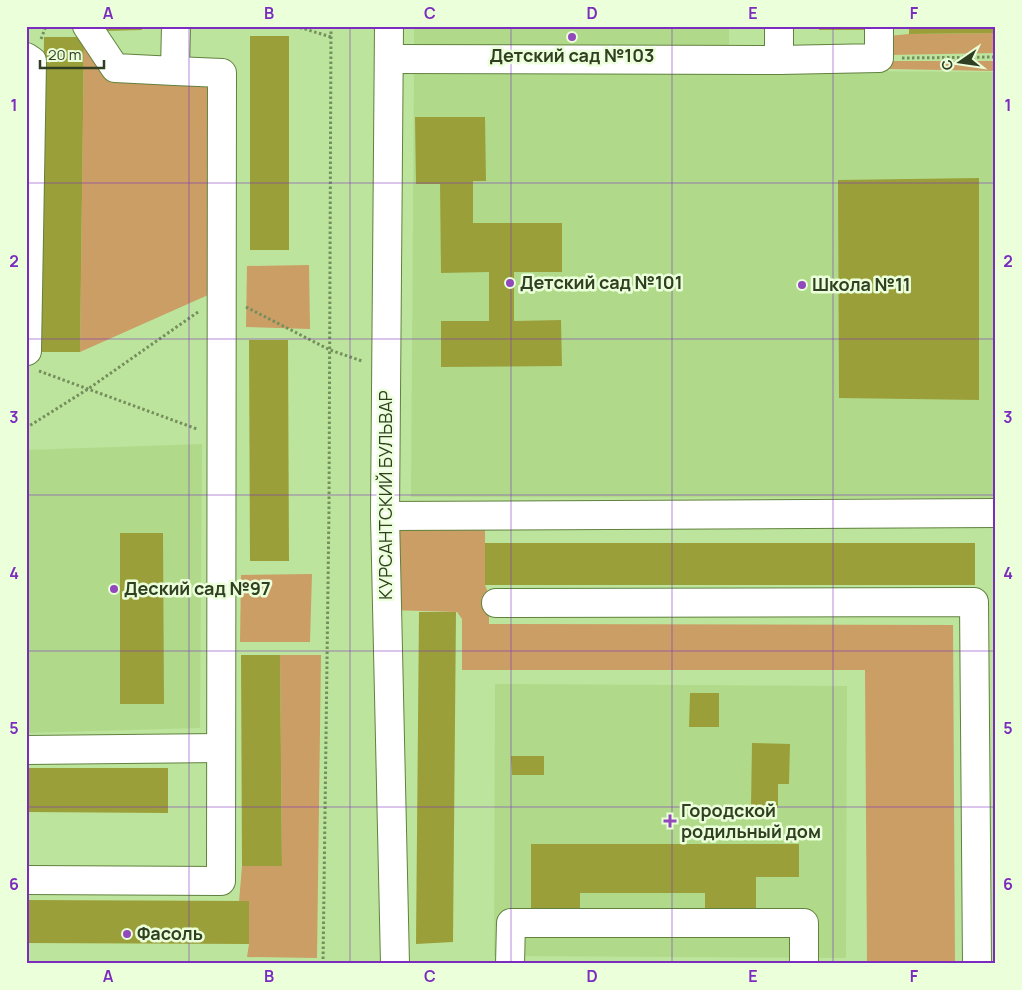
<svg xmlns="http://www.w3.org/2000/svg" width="1022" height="990" viewBox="0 0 1022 990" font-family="Manrope,sans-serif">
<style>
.built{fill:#b0da8a}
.green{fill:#cb9e66}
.building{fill:#9b9f3a}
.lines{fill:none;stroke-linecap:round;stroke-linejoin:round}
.minor-casing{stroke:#60823e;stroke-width:30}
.path{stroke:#748f5d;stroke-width:3;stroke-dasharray:2.5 2.5;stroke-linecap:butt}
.minor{stroke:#fff;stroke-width:28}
.grid{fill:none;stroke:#7b2cbf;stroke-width:1;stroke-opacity:0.55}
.poi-dot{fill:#9249bb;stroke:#eaffda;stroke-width:2}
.labels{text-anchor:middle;stroke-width:5;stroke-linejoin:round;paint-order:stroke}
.poi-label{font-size:18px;font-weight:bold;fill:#303f21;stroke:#eaffda;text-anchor:start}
.street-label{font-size:18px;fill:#303f21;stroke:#eaffda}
.neatline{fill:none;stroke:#7b2cbf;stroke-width:2}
.grid-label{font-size:16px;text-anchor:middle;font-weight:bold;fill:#7b2cbf}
</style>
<rect width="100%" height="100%" fill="#bde49c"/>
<!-- built -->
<g class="built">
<path d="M414,26H729V48L414,47Z"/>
<path d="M414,68L996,72V498L411,497Z"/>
<path d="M202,444L200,728L26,733V450Z"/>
<path d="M495,684L847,686L846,958L494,956Z"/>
</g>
<!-- green -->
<g class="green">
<path d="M996,33V53L888,55V36L909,34Z"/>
<path d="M84,37L112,71L218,77L217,291L80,352Z"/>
<path d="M889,61H996V71L889,69Z"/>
<path d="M309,265L310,329L246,327L247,266Z"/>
<path d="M485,519V585L489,595V624L953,625L955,964L867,962L865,670H462V619L457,612L388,610L389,520Z"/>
<path d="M312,574L310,642H240L241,575Z"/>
<path d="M280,655H321L317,958L247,957L249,944L239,902L242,866L282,865Z"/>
</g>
<!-- building -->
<g class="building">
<path d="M103,26H142V30L103,31Z"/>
<rect x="819" y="26" width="52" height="4"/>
<path d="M909,26H996V33L909,34Z"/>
<rect x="250" y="36" width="39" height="214"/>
<path d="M44,37H84L80,352H40Z"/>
<path d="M415,117H485L486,181H473V223H562V272H514V321L561,320L562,366L441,367V321H489V272L441,273L440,184H416Z"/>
<path d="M979,178V400L839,398L838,180Z"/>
<path d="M249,340H288L289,561H250Z"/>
<path d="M120,533H163L164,704H120Z"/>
<rect x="485" y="543" width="490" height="42"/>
<path d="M419,612H456L453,942L416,944Z"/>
<path d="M241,655H280L282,866H242Z"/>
<path d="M690,693H719V727H689Z"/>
<path d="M752,743L790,744L789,784H778V808L751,807Z"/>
<path d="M511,756H544V775H512Z"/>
<path d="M26,768H168V813L26,812Z"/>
<path d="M531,844H799V877H756V911H705V893H580V910H531Z"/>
<path d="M26,900L249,901V944L26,943Z"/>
</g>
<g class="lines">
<!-- minor casing -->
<g class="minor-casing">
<g id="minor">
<path d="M87,26L115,68L175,71L176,26"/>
<path d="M389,26L385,516L395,964"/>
<path d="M779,26V60"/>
<path d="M26,57L32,61L27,351"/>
<path d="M389,59L779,60L879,58V26"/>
<path d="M385,516L996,513"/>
<path d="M496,603L974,602L977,964"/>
<path d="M26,750L221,748"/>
<path d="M26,880L221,881L222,73L175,71"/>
<path d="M510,964L511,923H804V964"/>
</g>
</g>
<!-- path -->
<g class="path">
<path d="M295,26L331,37"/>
<path d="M41,39L46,26"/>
<path d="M902,58L996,57"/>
<path d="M246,307L330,350L362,361"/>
<path d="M39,371L197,429"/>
<path d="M26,428L88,389L198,312"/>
<path d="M323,964L329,509L331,26"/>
</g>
<!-- minor -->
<use href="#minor" class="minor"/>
</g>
<!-- grid -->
<path class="grid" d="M189,26V964M350,26V964M511,26V964M672,26V964M833,26V964M26,183H996M26,339H996M26,495H996M26,651H996M26,807H996"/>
<!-- markers -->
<g class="poi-dot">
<circle cx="572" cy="37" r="5"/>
<circle cx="510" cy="283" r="5"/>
<circle cx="802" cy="285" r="5"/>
<circle cx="114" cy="589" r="5"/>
<path d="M667.5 813.5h5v5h5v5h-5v5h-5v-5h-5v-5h5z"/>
<circle cx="127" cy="934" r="5"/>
</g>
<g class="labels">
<!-- poi labels -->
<g class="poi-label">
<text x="572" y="62" text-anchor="middle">Детский сад №103</text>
<text x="520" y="289">Детский сад №101</text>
<text x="812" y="291">Школа №11</text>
<text x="124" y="595">Деский сад №97</text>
<text x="681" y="817">Городской<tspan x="681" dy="21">родильный дом</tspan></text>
<text x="137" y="940">Фасоль</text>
</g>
<!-- street labels -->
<g class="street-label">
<text transform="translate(386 495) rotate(-90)" y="6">КУРСАНТСКИЙ БУЛЬВАР</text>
</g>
</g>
<!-- border -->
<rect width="1022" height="990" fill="none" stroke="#eaffda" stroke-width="55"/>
<!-- north arrow -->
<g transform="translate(960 62) rotate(257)" stroke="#eaffda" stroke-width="4" paint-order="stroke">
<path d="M0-4L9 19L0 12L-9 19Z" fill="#303f21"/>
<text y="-8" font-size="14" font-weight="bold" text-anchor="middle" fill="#303f21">С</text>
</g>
<!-- scale -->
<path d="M40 60v8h64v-8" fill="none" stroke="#303f21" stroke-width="2.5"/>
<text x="48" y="60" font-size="15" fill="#303f21" stroke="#eaffda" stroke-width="4" paint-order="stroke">20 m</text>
<rect x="28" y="28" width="966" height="934" class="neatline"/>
<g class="grid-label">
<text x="108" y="19">A</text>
<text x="269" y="19">B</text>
<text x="430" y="19">C</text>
<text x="592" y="19">D</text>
<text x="753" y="19">E</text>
<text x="914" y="19">F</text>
<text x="14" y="111">1</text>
<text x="1008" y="111">1</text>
<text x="14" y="267">2</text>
<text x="1008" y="267">2</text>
<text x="14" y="423">3</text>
<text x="1008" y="423">3</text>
<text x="14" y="579">4</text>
<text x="1008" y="579">4</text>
<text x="14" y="734">5</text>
<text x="1008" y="734">5</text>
<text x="14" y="890">6</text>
<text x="1008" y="890">6</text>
<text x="108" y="982">A</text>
<text x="269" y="982">B</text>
<text x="430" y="982">C</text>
<text x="592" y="982">D</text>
<text x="753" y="982">E</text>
<text x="914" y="982">F</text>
</g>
</svg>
